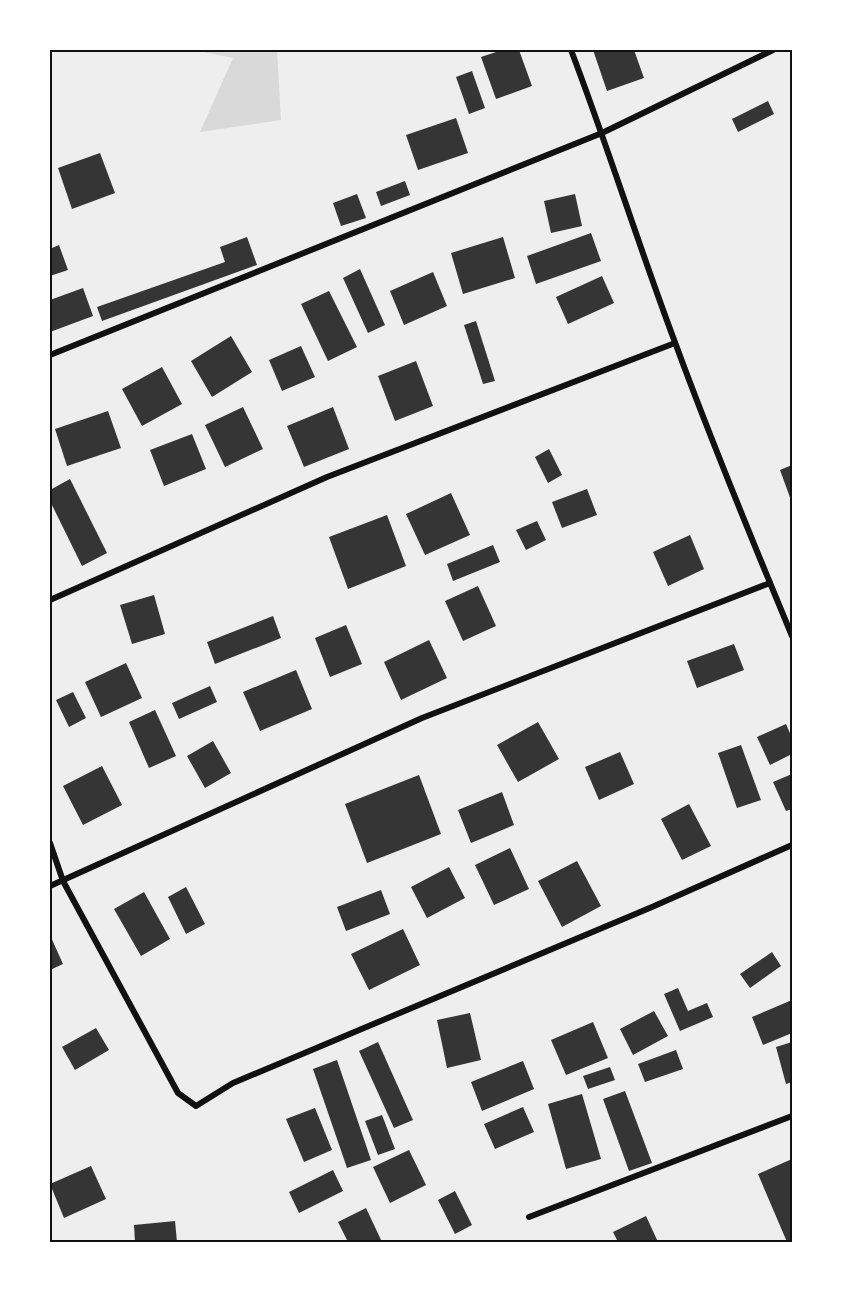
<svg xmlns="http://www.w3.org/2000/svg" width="842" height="1292" viewBox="0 0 842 1292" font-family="'Space Grotesk',sans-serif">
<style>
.green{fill:#eee}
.water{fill:#d9d9d9}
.building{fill:#353535}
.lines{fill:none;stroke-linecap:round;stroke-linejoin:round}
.minor{stroke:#111;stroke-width:6}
.neatline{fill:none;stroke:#111;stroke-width:2}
</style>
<rect width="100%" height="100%" fill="#fff"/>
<!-- green -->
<rect class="green" x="50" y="50" width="742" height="1192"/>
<!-- water -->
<path class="water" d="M194,50H277L281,120L200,132L233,58Z"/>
<!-- building -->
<g class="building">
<path d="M502,50H519L532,86L496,99L481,57Z"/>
<path d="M593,50H634L644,78L607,91Z"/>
<path d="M472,71L485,108L469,114L456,77Z"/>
<path d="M768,101L774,114L738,132L732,119Z"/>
<path d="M456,118L468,153L418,170L406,135Z"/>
<path d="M100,153L115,193L72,209L58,168Z"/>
<path d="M405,181L410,195L381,206L376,192Z"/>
<path d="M357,194L366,218L341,226L333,203Z"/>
<path d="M575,194L582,226L551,233L544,201Z"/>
<path d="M591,233L601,261L536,284L527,256Z"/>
<path d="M247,237L257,265L102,321L97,307L225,262L220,247Z"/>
<path d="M503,237L515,278L463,294L451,253Z"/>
<path d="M59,245L68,270L50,276V249Z"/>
<path d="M360,269L385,325L368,333L343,278Z"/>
<path d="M433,272L447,306L404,325L390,291Z"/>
<path d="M602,276L614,303L568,324L556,297Z"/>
<path d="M83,288L93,316L50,332V300Z"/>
<path d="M329,291L357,347L328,361L301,304Z"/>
<path d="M476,321L495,381L483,384L464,325Z"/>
<path d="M231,336L252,372L212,397L191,361Z"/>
<path d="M301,346L315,377L282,391L269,360Z"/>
<path d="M416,361L433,406L395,421L378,376Z"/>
<path d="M162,367L182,404L142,426L122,389Z"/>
<path d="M243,407L263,449L225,467L205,425Z"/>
<path d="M333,407L349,449L304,467L287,426Z"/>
<path d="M108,411L121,448L67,466L55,429Z"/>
<path d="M192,434L206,469L164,486L150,450Z"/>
<path d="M549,449L562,475L548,483L535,457Z"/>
<path d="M792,465V503L780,470Z"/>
<path d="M70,479L107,553L82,566L50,501V490Z"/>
<path d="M587,489L597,515L562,528L552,502Z"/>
<path d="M451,493L470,535L425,555L406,514Z"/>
<path d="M387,515L406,566L348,589L329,537Z"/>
<path d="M537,521L546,540L526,550L516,530Z"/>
<path d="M690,535L704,569L668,586L653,552Z"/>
<path d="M493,545L500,562L453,581L447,564Z"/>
<path d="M478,586L496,626L463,641L445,601Z"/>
<path d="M154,595L165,634L132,644L120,605Z"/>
<path d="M273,616L281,638L215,664L207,642Z"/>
<path d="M346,625L362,664L330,677L315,638Z"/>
<path d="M429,640L447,678L401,700L384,662Z"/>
<path d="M734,644L744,670L697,688L687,661Z"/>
<path d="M126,663L142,698L101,717L85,682Z"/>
<path d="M296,670L312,709L260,731L243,692Z"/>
<path d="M210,686L217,702L179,719L172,703Z"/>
<path d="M73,692L86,718L69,727L56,700Z"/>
<path d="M155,710L176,756L149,768L129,722Z"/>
<path d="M538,722L559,759L518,782L497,745Z"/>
<path d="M786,724L792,738V754L770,765L757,737Z"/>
<path d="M213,741L231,773L205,788L187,756Z"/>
<path d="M741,745L761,800L737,808L718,753Z"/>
<path d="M620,752L634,784L599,800L585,767Z"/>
<path d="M102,766L122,805L83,825L63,786Z"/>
<path d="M792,774V809L786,811L773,782Z"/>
<path d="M419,775L441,834L367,863L345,804Z"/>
<path d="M502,792L514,825L471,843L458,810Z"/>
<path d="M689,804L711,846L682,860L661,819Z"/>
<path d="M510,848L529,889L494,905L475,865Z"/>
<path d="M577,861L601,906L562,927L538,881Z"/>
<path d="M449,867L465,898L427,918L411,887Z"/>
<path d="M186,887L205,924L186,934L168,897Z"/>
<path d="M381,890L390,914L346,931L337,907Z"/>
<path d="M144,892L170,939L141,956L114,909Z"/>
<path d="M403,929L420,965L369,990L351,954Z"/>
<path d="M50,935L63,964L50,970Z"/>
<path d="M772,952L781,966L750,988L740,974Z"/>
<path d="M678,988L688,1011L707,1003L713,1017L680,1031L664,994Z"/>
<path d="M792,1000V1033L763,1045L752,1017Z"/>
<path d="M654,1011L668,1036L633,1055L620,1029Z"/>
<path d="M470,1013L481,1060L447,1068L437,1020Z"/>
<path d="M593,1022L608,1058L566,1075L551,1040Z"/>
<path d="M96,1028L109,1050L75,1070L62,1047Z"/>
<path d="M378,1042L413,1120L394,1128L359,1051Z"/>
<path d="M792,1042V1082L786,1084L776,1047Z"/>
<path d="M676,1050L683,1069L645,1082L638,1064Z"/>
<path d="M337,1060L371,1160L347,1168L313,1069Z"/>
<path d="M523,1061L534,1089L482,1111L471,1082Z"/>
<path d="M610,1067L615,1080L588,1089L583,1076Z"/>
<path d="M625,1091L652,1163L629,1171L603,1099Z"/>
<path d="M582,1094L601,1159L566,1169L548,1104Z"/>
<path d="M523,1107L534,1132L495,1149L484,1124Z"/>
<path d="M315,1108L332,1150L304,1162L286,1119Z"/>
<path d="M382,1115L395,1149L378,1155L365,1121Z"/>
<path d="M409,1150L426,1185L390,1203L373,1167Z"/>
<path d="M792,1159V1242H787L758,1174Z"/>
<path d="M91,1166L106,1199L64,1218L50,1184Z"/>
<path d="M333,1170L343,1191L299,1213L289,1192Z"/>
<path d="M455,1191L472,1225L455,1234L438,1200Z"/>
<path d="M366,1208L382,1242H348L338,1222Z"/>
<path d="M646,1216L658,1242H618L613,1232Z"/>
<path d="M175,1221L177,1242H135L134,1225Z"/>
</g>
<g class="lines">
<!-- minor -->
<g class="minor">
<path d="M571,50C608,147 639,247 676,345C712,443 752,540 792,636"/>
<path d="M50,355L602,133L773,50"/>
<path d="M50,600L327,477L675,343"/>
<path d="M50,843L63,881L178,1093L196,1106L233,1083L652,907L792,845"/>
<path d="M50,886L422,718L770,583"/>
<path d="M529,1217L792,1116"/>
</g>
</g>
<!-- border -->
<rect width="842" height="1292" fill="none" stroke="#ffffff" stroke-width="102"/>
<rect x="51" y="51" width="740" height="1190" class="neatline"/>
</svg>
